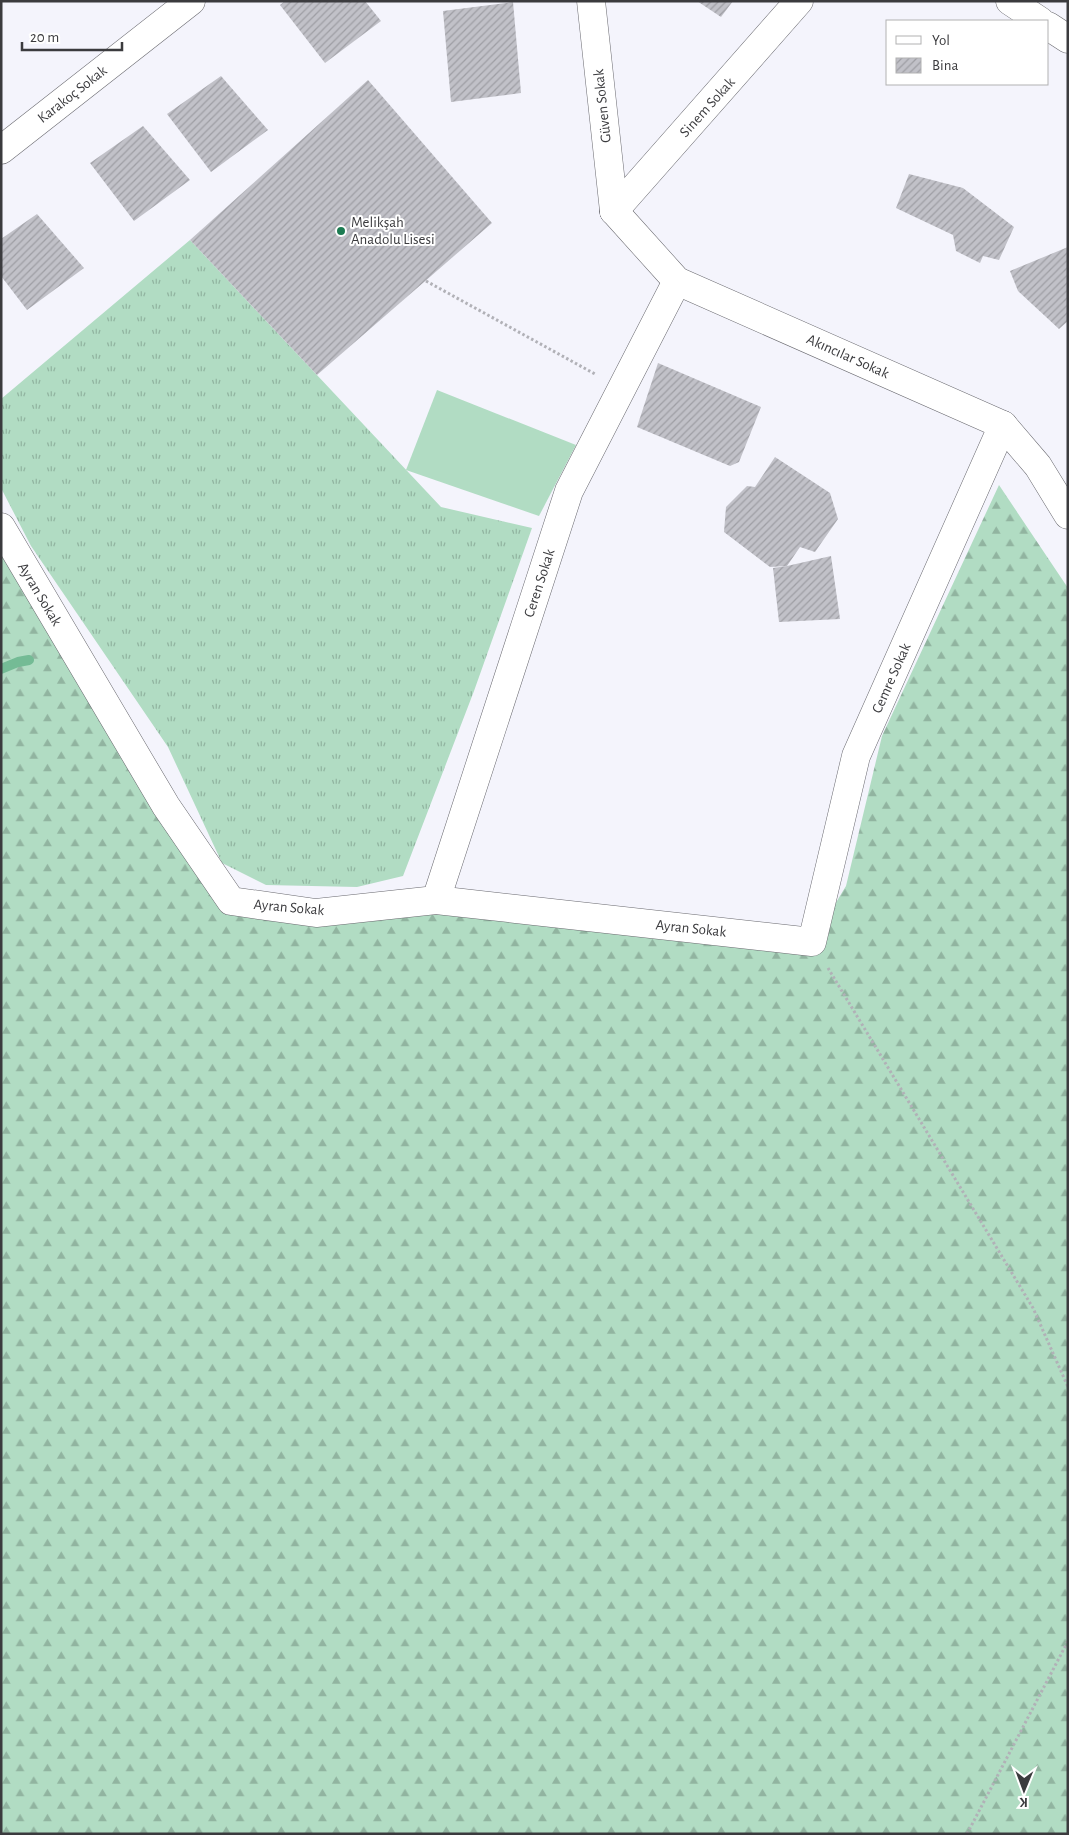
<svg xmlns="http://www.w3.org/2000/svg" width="1069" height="1835" viewBox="0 0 1069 1835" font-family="'Alegreya Sans',sans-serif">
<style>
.grass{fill:url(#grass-tufts)}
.forest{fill:url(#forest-firs)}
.garden{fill:#b1dcc3}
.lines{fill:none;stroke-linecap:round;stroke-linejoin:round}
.stream{stroke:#74bb95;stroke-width:10}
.building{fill:url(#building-hatch)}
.minor-casing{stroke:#69696f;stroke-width:29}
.path{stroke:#b1b1b7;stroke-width:3;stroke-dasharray:2.5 2.5;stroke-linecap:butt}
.minor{stroke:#fff;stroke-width:28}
.poi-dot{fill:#1c7b52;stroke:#fff;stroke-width:2}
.labels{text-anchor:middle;stroke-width:4;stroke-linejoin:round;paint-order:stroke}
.street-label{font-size:15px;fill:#3b3b3e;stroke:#fff}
.poi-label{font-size:15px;fill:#3b3b3e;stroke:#fff;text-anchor:start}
</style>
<defs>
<pattern id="grass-tufts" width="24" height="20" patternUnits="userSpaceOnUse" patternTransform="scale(1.25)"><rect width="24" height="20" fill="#b1dcc3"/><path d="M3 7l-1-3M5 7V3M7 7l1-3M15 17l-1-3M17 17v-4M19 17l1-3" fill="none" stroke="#91b4a0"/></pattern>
<pattern id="forest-firs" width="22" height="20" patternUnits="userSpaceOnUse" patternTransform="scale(1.25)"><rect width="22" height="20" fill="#b1dcc3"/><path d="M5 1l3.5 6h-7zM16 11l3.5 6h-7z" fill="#91b4a0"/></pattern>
<pattern id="building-hatch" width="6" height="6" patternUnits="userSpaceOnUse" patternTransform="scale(1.25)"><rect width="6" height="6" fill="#c1c1c8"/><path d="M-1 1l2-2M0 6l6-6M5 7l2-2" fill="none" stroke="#9e9ea4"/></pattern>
</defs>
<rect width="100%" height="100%" fill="#f4f4fc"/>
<!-- grass -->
<path class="grass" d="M190,240L441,507L532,528L474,691L403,876L357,887L266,885L222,863L168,747L31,546L1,488V399Z"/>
<!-- forest -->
<path class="forest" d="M999,485L1068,588V1834H1V542L232,901L436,900L812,942L846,886L882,736Z"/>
<!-- garden -->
<path class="garden" d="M437,390L576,445L539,516L406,470Z"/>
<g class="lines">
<!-- stream -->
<path class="stream" d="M1,669L18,662L29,660"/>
</g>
<!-- building -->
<g class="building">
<path d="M285,1H365L381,21L325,63L280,5Z"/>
<path d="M697,1H733L721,17Z"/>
<path d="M513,2L521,93L451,102L443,11Z"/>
<path d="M221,76L268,130L211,172L167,114Z"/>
<path d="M368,80L492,223L317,375L190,240Z"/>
<path d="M143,126L190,180L134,221L90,163Z"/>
<path d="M909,174L963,188L1014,227L999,260L983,256L980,263L956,251L953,235L896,208Z"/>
<path d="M37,214L84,268L27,310L1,276V239Z"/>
<path d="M1068,247V321L1059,329L1018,291L1010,271Z"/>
<path d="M658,363L761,407L739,462L730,466L637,427Z"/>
<path d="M775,457L830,493L838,519L815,552L800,547L787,566L831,556L840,619L779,622L773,568L787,566L770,567L724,532L726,507L747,486L755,487Z"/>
</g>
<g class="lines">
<!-- minor casing -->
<g class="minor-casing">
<g id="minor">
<path d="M591,1L614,211"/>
<path d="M1010,1L1040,21"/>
<path d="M1048,26L1068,39"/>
<path d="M1,150L191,1"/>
<path d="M614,211L677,281L1003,425L1038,466L1068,515"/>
<path d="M614,211L799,1"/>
<path d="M1,527L166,806L231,901L316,913L436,900L812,942L856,756L1003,425"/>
<path d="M436,900L569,491L677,281"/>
</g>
</g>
<!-- path -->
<g class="path">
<path d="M426,281L595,374"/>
<path d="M828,968L1033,1308L1068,1387"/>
<path d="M967,1834L1068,1641"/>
</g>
<!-- minor -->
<use href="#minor" class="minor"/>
</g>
<!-- markers -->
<circle class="poi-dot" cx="341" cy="231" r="5"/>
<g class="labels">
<!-- street labels -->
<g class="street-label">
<text transform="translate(72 94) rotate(-38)" y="5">Karakoç Sokak</text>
<text transform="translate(602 106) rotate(-96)" y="5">Güven Sokak</text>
<text transform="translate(707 107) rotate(-48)" y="5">Sinem Sokak</text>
<text transform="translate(848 356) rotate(24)" y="5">Akıncılar Sokak</text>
<text transform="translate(539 583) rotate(-72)" y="5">Ceren Sokak</text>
<text transform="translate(40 594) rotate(59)" y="5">Ayran Sokak</text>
<text transform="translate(891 678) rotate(-66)" y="5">Cemre Sokak</text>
<text transform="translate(289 907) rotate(5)" y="5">Ayran Sokak</text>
<text transform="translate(691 928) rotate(6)" y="5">Ayran Sokak</text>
</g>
<!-- poi labels -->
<g class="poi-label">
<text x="351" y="227">Melikşah<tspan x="351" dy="17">Anadolu Lisesi</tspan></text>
</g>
</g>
<!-- border -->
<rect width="1069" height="1835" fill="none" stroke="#3b3b3e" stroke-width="5"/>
<!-- legend -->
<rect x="886" y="20" width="162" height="65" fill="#ffffff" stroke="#b1b1b2"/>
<rect x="896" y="36" width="25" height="8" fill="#ffffff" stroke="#b1b1b2"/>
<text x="932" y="45" font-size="15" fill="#3b3b3e">Yol</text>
<rect x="896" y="58" width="25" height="15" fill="url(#building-hatch)" stroke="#b1b1b2"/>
<text x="932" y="70" font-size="15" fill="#3b3b3e">Bina</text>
<!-- north arrow -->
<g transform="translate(1024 1790) rotate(181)" stroke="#ffffff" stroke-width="4" paint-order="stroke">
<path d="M0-4L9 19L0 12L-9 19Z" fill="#3b3b3e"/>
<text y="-8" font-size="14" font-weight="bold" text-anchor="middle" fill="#3b3b3e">K</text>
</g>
<!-- scale -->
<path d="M22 42v8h100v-8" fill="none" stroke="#3b3b3e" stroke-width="2.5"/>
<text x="30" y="42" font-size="15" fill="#3b3b3e" stroke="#ffffff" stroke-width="4" paint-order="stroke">20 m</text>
</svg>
